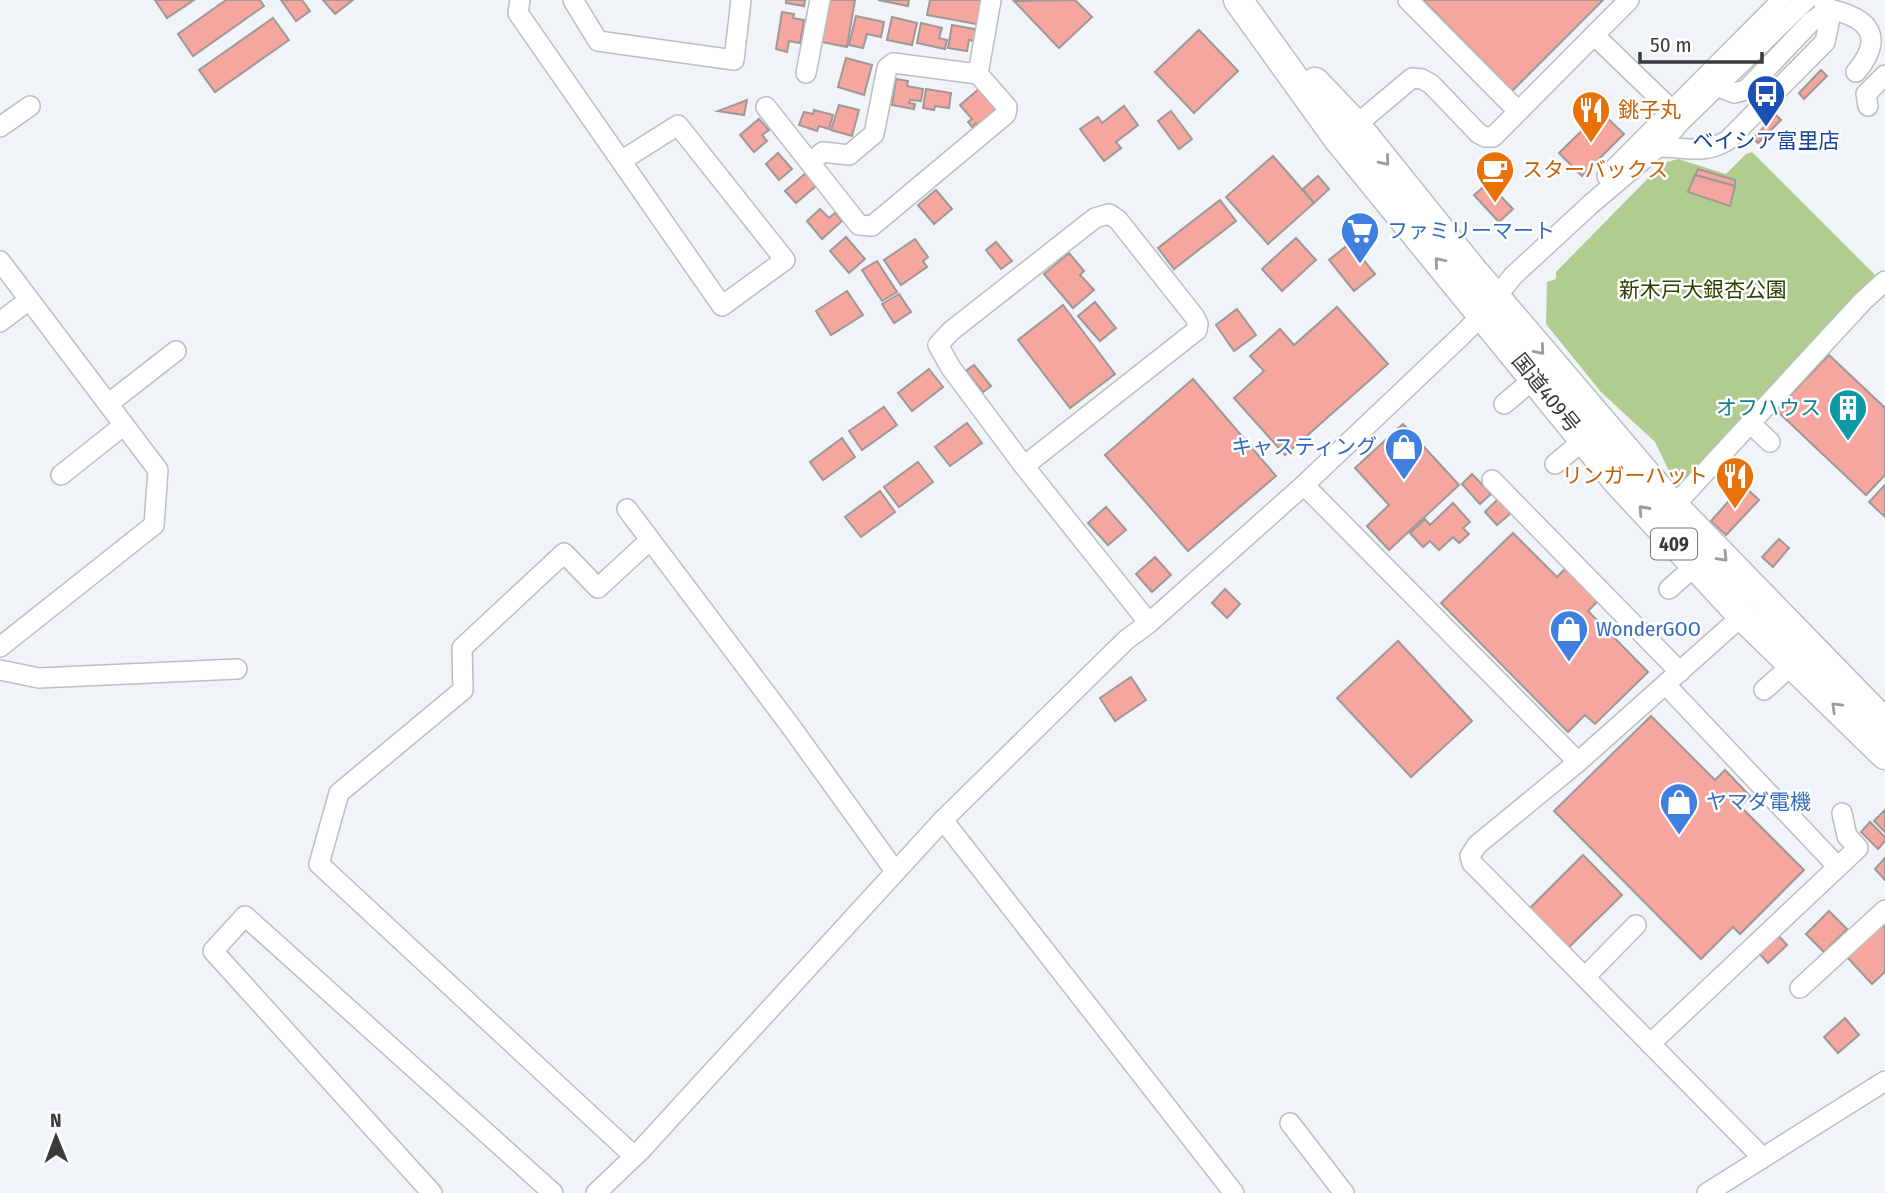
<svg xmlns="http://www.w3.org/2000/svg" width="1885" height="1193" viewBox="0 0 1885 1193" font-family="'Fira Sans Condensed','Noto Sans JP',sans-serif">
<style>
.green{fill:#b0cc8e}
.building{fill:#f5a69f;stroke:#9e9897;stroke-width:2}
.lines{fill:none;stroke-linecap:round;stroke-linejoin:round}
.minor-casing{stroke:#bbbec2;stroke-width:22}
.highway-casing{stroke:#bbbec2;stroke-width:31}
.minor{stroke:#fff;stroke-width:19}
.highway{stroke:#fff;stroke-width:28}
.oneway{stroke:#9c9c9d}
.labels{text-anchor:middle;stroke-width:5;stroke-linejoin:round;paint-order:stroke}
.shield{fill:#fff;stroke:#747576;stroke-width:2}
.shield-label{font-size:19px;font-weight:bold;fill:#383a3b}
.food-label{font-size:21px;fill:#c56008;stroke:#fff;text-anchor:start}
.transit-label{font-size:21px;fill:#164399;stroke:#fff}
.shop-label{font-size:21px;fill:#366cbe;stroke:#fff;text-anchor:start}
.park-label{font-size:21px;fill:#2b4101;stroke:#fff}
.street-label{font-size:21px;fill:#383a3b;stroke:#fff}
.culture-label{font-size:21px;fill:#0d838f;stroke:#fff;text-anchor:end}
</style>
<rect width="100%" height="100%" fill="#f0f3f7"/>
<!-- green -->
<path class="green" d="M1752,152L1877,277L1686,479L1669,471L1655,442L1601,392L1546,324L1547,282L1556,279V272L1663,163L1678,159L1726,174L1746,154Z"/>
<!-- building -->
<g class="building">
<path d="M155,0H194L167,18Z"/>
<path d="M226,0H260L264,6L193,56L178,34Z"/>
<path d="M281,0H302L310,11L296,21Z"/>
<path d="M323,0H353L335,14Z"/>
<path d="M786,0H805L804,6L786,3Z"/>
<path d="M825,0H855L847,47L817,41Z"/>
<path d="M878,0H909L908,6Z"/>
<path d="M930,0H987L982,25L927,15Z"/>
<path d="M1075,0L1092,17L1059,48L1014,1Z"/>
<path d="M1423,0H1603L1512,91Z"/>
<path d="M782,12L794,14L793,18L804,20L800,43L789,41L787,52L776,49Z"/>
<path d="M856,16L884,22L881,37L867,34L863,48L849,45Z"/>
<path d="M892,17L917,23L912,45L887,40Z"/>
<path d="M273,18L289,40L215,92L199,70Z"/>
<path d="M921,23L942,28L939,38L947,40L945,49L917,43Z"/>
<path d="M952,25L980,30L978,42L969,40L967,51L948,48Z"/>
<path d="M1199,30L1238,71L1194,113L1155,72Z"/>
<path d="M846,58L872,65L864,95L838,87Z"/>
<path d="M1821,70L1827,76L1804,99L1799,93Z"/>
<path d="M896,79L908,81L907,86L923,89L921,101L910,100L909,103L915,104L914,109L892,105Z"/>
<path d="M926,89L951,93L949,108L935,106L934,110L923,108Z"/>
<path d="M979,89L996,109L978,125L976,123L972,127L968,122L972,119L960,105Z"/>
<path d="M747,100L744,115L718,111Z"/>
<path d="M839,105L859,110L852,136L831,130Z"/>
<path d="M1124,106L1138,125L1116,142L1121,148L1104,161L1080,129L1098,117L1102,123Z"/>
<path d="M814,110L833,115L829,129L819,126L817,131L799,125L804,112L813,114Z"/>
<path d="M1171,111L1192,139L1179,149L1158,121Z"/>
<path d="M1601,112L1624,134L1582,176L1559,153Z"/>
<path d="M1776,115L1781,120L1758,143L1753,138Z"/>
<path d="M759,119L769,130L762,135L767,141L754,152L740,135Z"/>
<path d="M778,153L792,169L779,180L766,164Z"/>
<path d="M1273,156L1314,203L1268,244L1226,197Z"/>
<path d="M1698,169L1735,180V186L1695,175Z"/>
<path d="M806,173L816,186L796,203L785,191Z"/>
<path d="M1695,175L1735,186L1730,206L1688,192Z"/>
<path d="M1318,176L1329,189L1314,203L1303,189Z"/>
<path d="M1488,183L1513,209L1499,222L1474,195Z"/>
<path d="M936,190L952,209L934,224L918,205Z"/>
<path d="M1220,200L1236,221L1174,269L1158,248Z"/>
<path d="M820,209L829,218L835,213L842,221L822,239L807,221Z"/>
<path d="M846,237L865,259L849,273L830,251Z"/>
<path d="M1296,238L1316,260L1282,291L1262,269Z"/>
<path d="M915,239L928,257L923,261L927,267L901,285L884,260Z"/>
<path d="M996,242L1012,261L1001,269L986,250Z"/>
<path d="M1350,243L1375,274L1354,291L1329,260Z"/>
<path d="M1069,253L1084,271L1080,275L1094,290L1073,308L1044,274Z"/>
<path d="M877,261L897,292L882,301L862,270Z"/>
<path d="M847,291L863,315L831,335L816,311Z"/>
<path d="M899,294L911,312L894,323L882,304Z"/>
<path d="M1095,302L1116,328L1100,341L1078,316Z"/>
<path d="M1063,305L1115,374L1070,408L1018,340Z"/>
<path d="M1337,307L1388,364L1285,455L1234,398L1264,371L1250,356L1280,329L1294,345Z"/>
<path d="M1237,309L1256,335L1234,351L1216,325Z"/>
<path d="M1829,355L1885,408V475L1866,495L1776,410Z"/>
<path d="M974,365L991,386L983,392L966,371Z"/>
<path d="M929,369L943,387L912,411L898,393Z"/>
<path d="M1193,379L1276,476L1188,551L1105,455Z"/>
<path d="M884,407L897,425L862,450L849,431Z"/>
<path d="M967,423L982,443L950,466L935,447Z"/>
<path d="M1403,424L1459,485L1389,550L1367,526L1389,505L1355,468Z"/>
<path d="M842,438L855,457L823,480L810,462Z"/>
<path d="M918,462L933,482L899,507L884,487Z"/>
<path d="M1472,474L1491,494L1480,504L1462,484Z"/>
<path d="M1743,485L1759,500L1726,535L1711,521Z"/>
<path d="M1885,485V517L1869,502Z"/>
<path d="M880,491L895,512L861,537L845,517Z"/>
<path d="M1498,499L1511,513L1497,525L1485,512Z"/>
<path d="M1453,503L1470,522L1463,528L1469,534L1459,543L1453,537L1439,550L1430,541L1423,547L1410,533L1425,519L1430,525Z"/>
<path d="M1106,507L1126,530L1108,545L1088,523Z"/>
<path d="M1513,533L1557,577L1566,568L1598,601L1588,611L1648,672L1595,724L1585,715L1568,732L1441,603Z"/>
<path d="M1779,539L1789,548L1773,567L1762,557Z"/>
<path d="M1155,557L1171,575L1152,592L1136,574Z"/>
<path d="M1225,589L1240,604L1227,618L1212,603Z"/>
<path d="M1398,641L1472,721L1411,777L1337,698Z"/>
<path d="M1131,677L1146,700L1115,721L1100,698Z"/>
<path d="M1651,716L1715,780L1725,770L1750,796L1740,806L1804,870L1740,934L1733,927L1701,959L1554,811Z"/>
<path d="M1885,810V832L1874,821Z"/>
<path d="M1870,822L1885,837V841L1878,849L1861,832Z"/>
<path d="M1583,855L1622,895L1566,950L1527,911Z"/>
<path d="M1885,858V880L1875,869Z"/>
<path d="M1829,911L1847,929L1824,952L1806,934Z"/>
<path d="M1885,922V972L1872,984L1847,957Z"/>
<path d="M1777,934L1787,945L1768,963L1758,952Z"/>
<path d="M1845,1018L1859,1035L1838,1053L1824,1037Z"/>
</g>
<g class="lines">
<!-- minor casing -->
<g class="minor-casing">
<g id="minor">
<path d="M520,0L518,13L722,306L785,260L678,125L621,161"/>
<path d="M573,0L598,41L734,60L741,0"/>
<path d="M1408,0L1518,111"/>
<path d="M1594,35L1679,117"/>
<path d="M806,73L820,0"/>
<path d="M978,74L991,0"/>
<path d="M1716,86L1734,93L1746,90L1811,22L1829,9C1870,18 1885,37 1856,72"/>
<path d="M1868,106L1866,94L1885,75"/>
<path d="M766,107L859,225L872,226L1006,114L1007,107L978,74L893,63L887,68L874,134L849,155L823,152L810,162"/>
<path d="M1356,125L1412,78L1422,79L1431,84L1478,133L1485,137H1493L1629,0"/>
<path d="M0,127L30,106"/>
<path d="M1658,147C1684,147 1705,155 1728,140L1825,42L1830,18L1829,9L1822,0"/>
<path d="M1607,176L1782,0"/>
<path d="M0,261L158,470L154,525L0,647"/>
<path d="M0,322L29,300"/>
<path d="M108,404L176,351"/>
<path d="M1504,404L1535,378"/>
<path d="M1751,424L1770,442"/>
<path d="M1555,464L1584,440"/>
<path d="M1024,466L1197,330L1198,324L1194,316L1118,220L1109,214L1095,218L951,331L938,345L951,368L1024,466L1149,623"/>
<path d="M61,475L124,425"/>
<path d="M1492,480L1680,672"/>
<path d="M1304,485L1578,762"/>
<path d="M1670,502L1684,495L1863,301L1885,281"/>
<path d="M627,509L789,724L895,871"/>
<path d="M1669,589L1695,566"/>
<path d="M1742,616L1578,762L1477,845L1470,856L1472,863L1484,875L1756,1151L1761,1159"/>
<path d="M0,670L39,678L237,669"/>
<path d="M1666,685L1838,867"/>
<path d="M1764,690L1792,665"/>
<path d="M943,820L1234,1193"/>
<path d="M1585,977L1636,925"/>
<path d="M1800,988L1885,910"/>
<path d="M1650,1044L1858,848L1847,836L1842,813"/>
<path d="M1290,1123L1344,1193"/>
<path d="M634,1156L319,864L339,793L463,690L462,648L564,553L598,588L650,540"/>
<path d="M432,1193L213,951L245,916L553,1193"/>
<path d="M596,1193L640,1151L943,820L1126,640L1149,623L1304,485L1461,336L1482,315L1513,276L1591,204L1658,147L1682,120L1806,0"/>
<path d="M1707,1193L1885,1081"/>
</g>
</g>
<!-- highway casing -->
<g class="highway-casing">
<g id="highway">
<path d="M1238,0L1338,139L1617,481L1742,616L1885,755"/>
<path d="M1315,82L1356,125L1470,267L1670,502L1885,723"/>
</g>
</g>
<!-- minor -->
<use href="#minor" class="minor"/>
<!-- highway -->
<use href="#highway" class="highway"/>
</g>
<!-- one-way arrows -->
<defs><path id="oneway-chevron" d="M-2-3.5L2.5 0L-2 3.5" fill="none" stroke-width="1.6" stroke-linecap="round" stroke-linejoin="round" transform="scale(1.75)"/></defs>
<g class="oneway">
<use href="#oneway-chevron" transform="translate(1385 161) rotate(51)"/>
<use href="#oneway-chevron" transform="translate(1439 262) rotate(-130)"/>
<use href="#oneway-chevron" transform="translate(1540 350) rotate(49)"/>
<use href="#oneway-chevron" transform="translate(1643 510) rotate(-132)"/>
<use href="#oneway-chevron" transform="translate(1723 557) rotate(46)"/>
<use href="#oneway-chevron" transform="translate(1836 707) rotate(-136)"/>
</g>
<!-- icons -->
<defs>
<g id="bus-pin" transform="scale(2.0125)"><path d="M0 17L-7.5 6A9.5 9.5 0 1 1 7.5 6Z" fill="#1a4fb4" stroke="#fff"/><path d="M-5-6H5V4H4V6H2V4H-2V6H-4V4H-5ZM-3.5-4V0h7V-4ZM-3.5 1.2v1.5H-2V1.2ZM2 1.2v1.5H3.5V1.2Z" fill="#fff"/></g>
<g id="restaurant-pin" transform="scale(2.0125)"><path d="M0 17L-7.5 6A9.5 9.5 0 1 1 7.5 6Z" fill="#e8710a" stroke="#fff"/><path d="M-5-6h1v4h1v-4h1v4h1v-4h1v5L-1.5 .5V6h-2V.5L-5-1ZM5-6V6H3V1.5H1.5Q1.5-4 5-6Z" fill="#fff"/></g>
<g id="cafe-pin" transform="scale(2.0125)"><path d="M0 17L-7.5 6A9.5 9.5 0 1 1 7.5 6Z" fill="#e8710a" stroke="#fff"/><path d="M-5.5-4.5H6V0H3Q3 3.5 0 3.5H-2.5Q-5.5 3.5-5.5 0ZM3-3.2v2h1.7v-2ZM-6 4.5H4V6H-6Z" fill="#fff"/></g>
<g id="supermarket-pin" transform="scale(2.0125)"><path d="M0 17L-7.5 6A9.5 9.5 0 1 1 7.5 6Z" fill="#3f7fe0" stroke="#fff"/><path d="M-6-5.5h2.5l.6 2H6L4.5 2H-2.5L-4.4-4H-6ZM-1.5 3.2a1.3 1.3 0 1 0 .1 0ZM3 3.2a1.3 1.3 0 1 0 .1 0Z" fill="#fff"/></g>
<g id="building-pin" transform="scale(2.0125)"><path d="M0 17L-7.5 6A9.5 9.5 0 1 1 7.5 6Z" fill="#0f9aa8" stroke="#fff"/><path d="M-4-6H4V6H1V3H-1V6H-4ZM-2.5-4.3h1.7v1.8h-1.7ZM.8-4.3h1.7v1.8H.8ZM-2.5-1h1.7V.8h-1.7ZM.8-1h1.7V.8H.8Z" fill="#fff"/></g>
<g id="shop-pin" transform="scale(2.0125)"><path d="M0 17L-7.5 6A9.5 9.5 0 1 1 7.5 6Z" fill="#3f7fe0" stroke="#fff"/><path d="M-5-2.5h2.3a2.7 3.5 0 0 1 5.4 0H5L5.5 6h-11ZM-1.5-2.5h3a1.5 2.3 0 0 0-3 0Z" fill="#fff"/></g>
</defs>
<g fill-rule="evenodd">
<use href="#bus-pin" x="1766" y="94"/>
<use href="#restaurant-pin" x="1591" y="110"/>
<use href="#cafe-pin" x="1495" y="170"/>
<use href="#supermarket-pin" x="1360" y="231"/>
<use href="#building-pin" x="1848" y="408"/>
<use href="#shop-pin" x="1404" y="447"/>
<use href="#restaurant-pin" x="1735" y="476"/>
<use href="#shop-pin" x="1569" y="629"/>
<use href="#shop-pin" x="1679" y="802"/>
</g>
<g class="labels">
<!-- shield labels -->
<rect class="shield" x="1651" y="528.5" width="46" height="31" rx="5"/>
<g class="shield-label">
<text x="1674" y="551">409</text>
</g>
<!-- food labels -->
<g class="food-label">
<text x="1618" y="117">銚子丸</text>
<text x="1522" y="177">スターバックス</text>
<text x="1708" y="483" text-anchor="end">リンガーハット</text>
</g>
<!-- transit labels -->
<g class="transit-label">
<text x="1766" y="148">ベイシア富里店</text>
</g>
<!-- shop labels -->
<g class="shop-label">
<text x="1387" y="238">ファミリーマート</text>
<text x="1377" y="454" text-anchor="end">キャスティング</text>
<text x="1596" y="636">WonderGOO</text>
<text x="1706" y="809">ヤマダ電機</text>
</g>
<!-- park labels -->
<g class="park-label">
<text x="1703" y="297">新木戸大銀杏公園</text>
</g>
<!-- street labels -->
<g class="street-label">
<text transform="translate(1546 393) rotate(51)" y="7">国道409号</text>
</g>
<!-- culture labels -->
<g class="culture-label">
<text x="1821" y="415">オフハウス</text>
</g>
</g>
<!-- north arrow -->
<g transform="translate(56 1137) rotate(359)" stroke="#ffffff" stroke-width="5" paint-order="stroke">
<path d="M0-5L12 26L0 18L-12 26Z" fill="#383a3b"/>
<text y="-10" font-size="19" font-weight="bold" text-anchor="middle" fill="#383a3b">N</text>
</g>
<!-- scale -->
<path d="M1640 52v10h122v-10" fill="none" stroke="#383a3b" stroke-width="3.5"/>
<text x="1650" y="52" font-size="21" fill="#383a3b" stroke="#ffffff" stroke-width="5" paint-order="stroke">50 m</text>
</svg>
